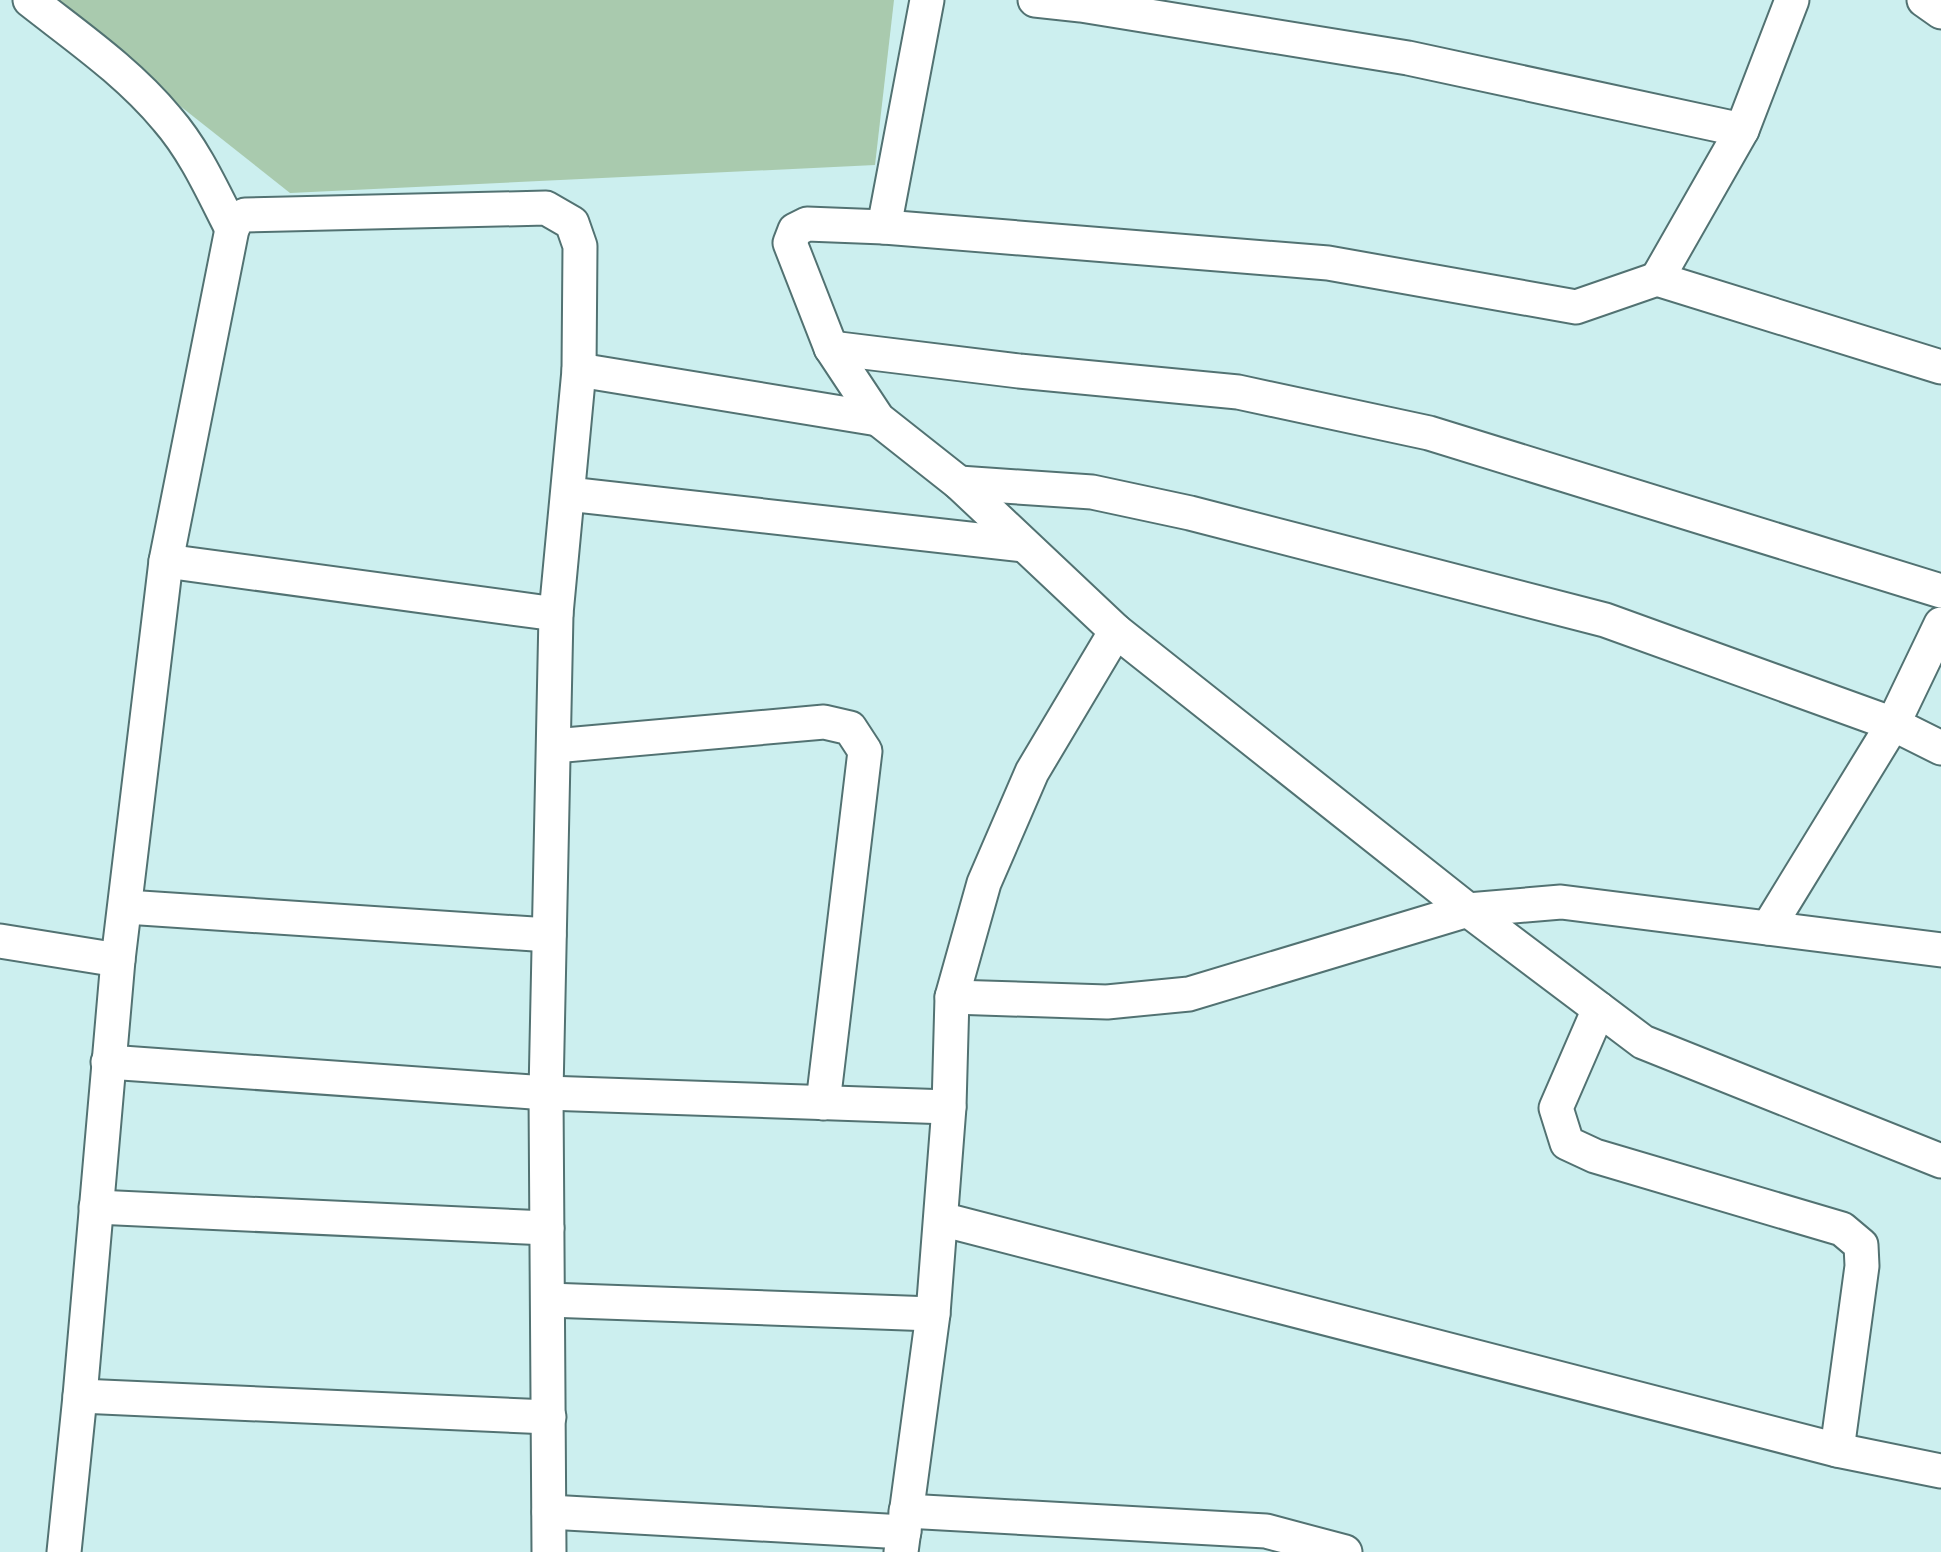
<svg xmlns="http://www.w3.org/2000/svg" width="1941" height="1552" viewBox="0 0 1941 1552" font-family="'Alegreya Sans',sans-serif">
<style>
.green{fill:#a9caae}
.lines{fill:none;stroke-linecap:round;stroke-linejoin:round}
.minor-casing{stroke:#527272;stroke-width:37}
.minor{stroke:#fff;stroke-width:33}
</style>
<rect width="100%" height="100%" fill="#ccefef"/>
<!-- green -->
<path class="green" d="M46,0H894L875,165L290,193Z"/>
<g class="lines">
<!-- minor casing -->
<g class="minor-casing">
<g id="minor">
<path d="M30,0C77,37 128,72 167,119C195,151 213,192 232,229"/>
<path d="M1035,0L1081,5L1408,58L1742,130"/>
<path d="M1924,0L1941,12"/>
<path d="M884,227L927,0"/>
<path d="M1657,279L1742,130L1792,0"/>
<path d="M831,348L1019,371L1238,392L1429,433L1941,591"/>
<path d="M1941,367L1657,279L1576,307L1328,263L884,227L807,224L795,230L790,243L831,348L878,419L959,483L1116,631L1468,910L1643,1042L1941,1161"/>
<path d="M579,370L878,419"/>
<path d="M959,483L1092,492L1190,513L1605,620L1893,724L1941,748"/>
<path d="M568,494L1023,545"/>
<path d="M166,561L556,614"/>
<path d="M554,746L824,722L850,728L865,751L823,1103"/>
<path d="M126,907L549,935"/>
<path d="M1768,928L1893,724L1941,624"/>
<path d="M0,941L118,960"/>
<path d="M952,997L1107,1002L1189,994L1468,910L1561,902L1941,950"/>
<path d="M1599,1009L1556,1108L1567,1143L1595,1156L1842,1229L1861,1245L1862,1266L1837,1450"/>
<path d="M108,1062L546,1093L949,1107"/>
<path d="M96,1207L547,1228"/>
<path d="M941,1219L1837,1450L1941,1471"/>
<path d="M548,1300L933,1314"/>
<path d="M80,1396L549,1417"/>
<path d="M906,1511L1266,1531L1345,1552"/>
<path d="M549,1512L904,1532"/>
<path d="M64,1552L80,1396L118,960L166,561L232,229L237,219L245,215L546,208L572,223L580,246L579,370L556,614L546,1093L549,1552"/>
<path d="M901,1552L933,1314L949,1107L952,997L984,883L1032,772L1116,631"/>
</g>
</g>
<!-- minor -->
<use href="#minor" class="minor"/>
</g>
</svg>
